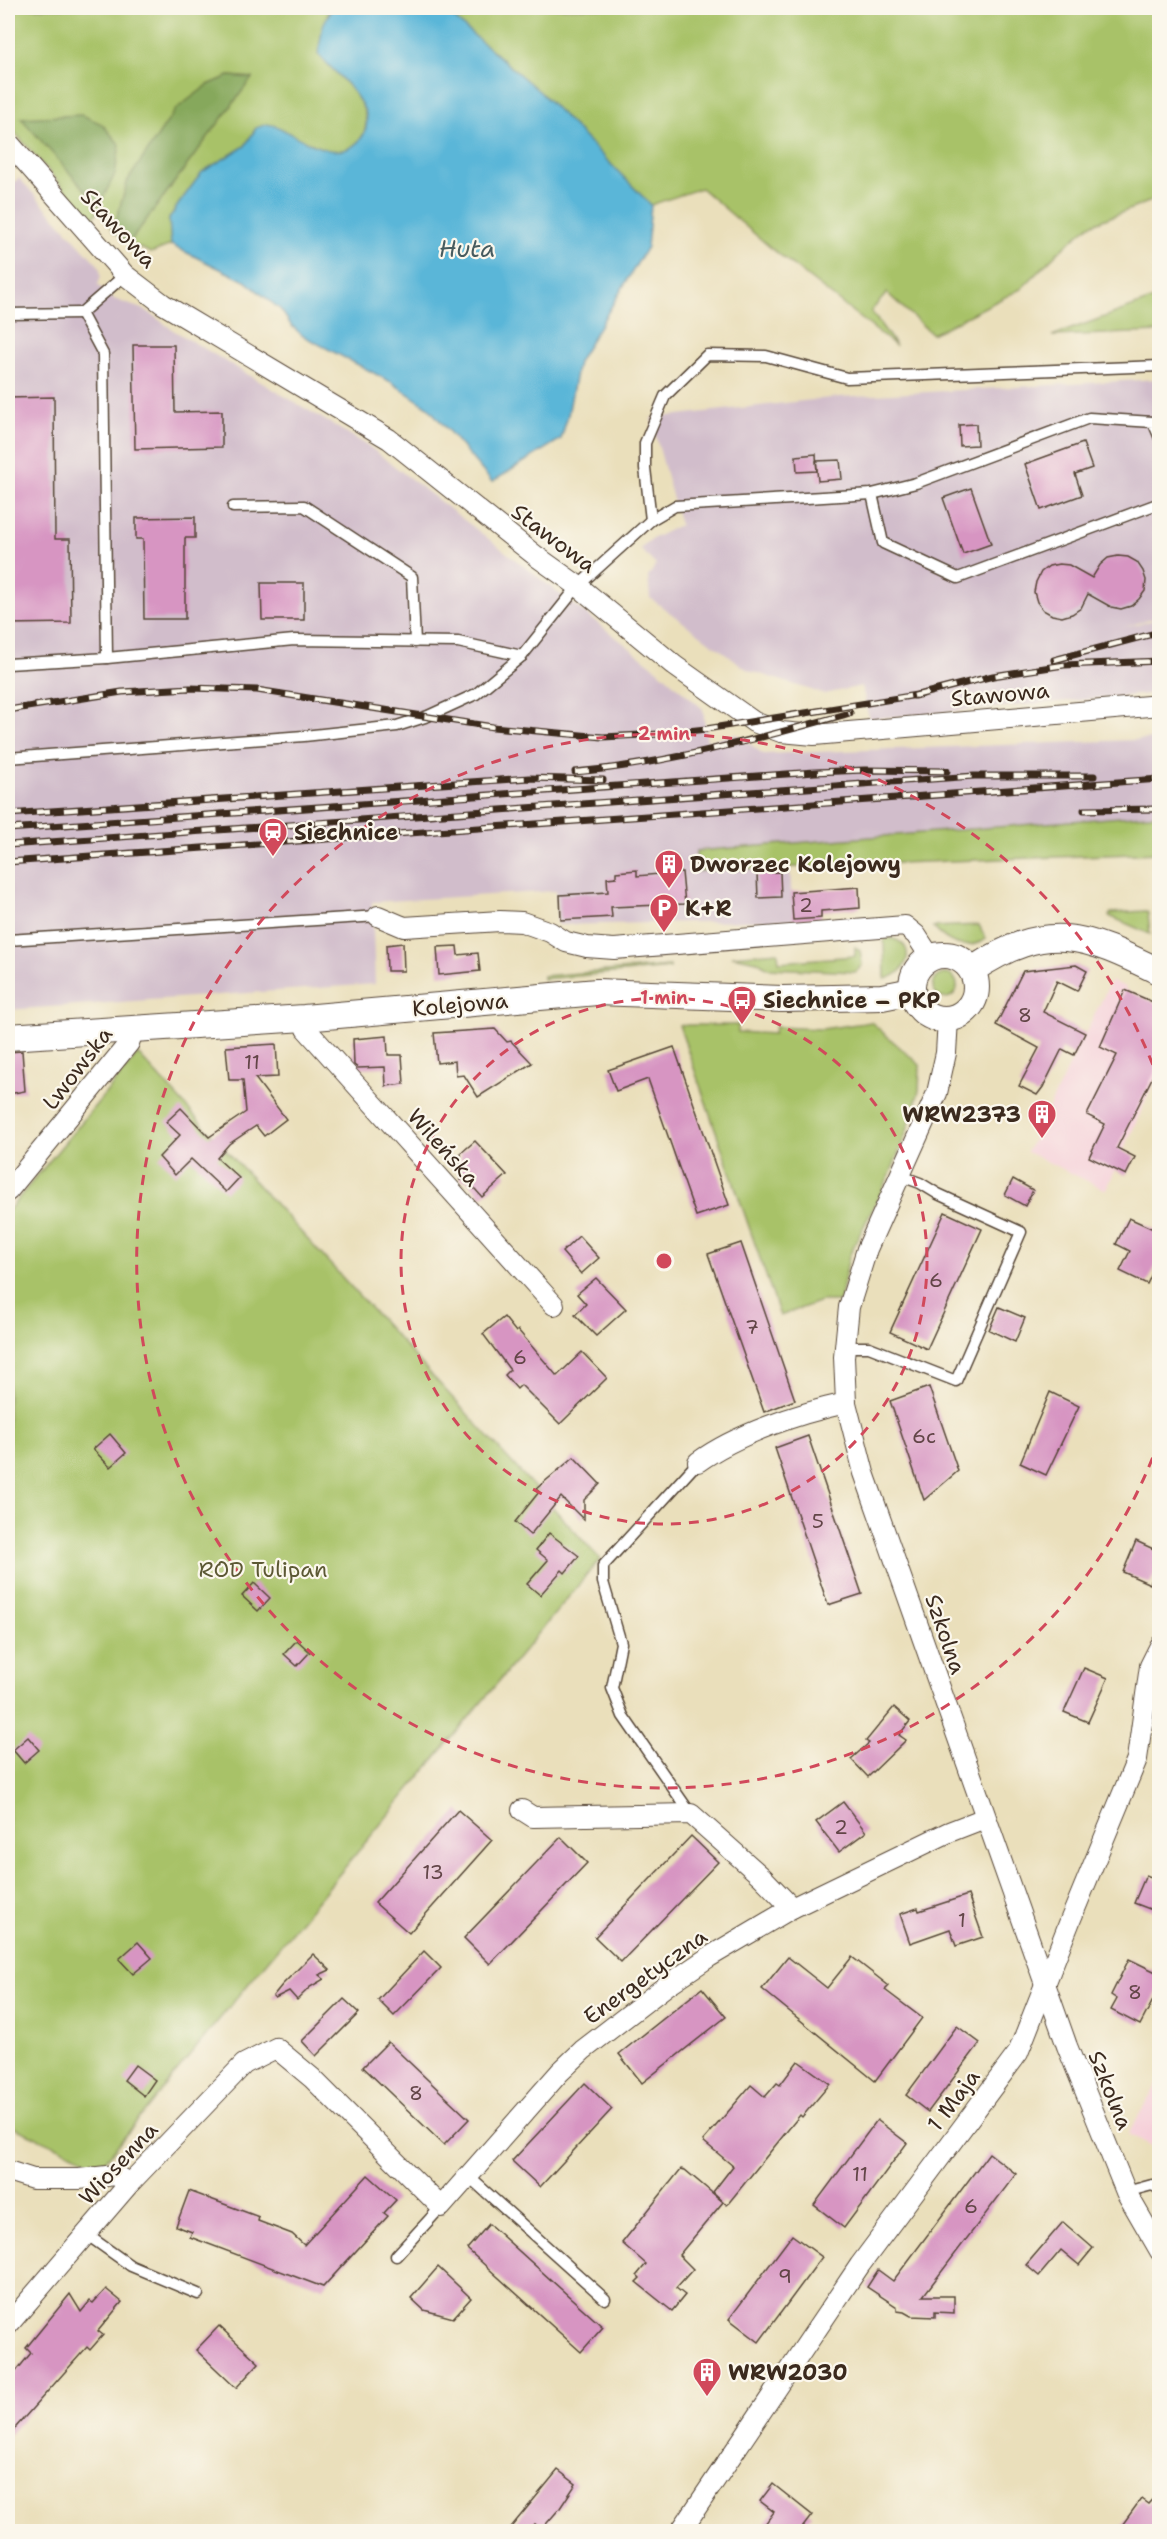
<svg xmlns="http://www.w3.org/2000/svg" width="1167" height="2539" viewBox="0 0 1167 2539" font-family="'Shantell Sans',sans-serif">
<style>
.built{fill:#f5cfd9}
.industrial{fill:#d1bdcb}
.green{fill:#a8c268;stroke:#727643;stroke-width:1.5}
.forest{fill:#86a85c;stroke:#60693d;stroke-width:1.5}
.water{fill:#5ab6d8;stroke:#4a707b;stroke-width:1.5}
.building{fill:#d795c2}
.lines{fill:none;stroke-linecap:round;stroke-linejoin:round}
.service-casing{stroke:#554536;stroke-width:13}
.minor-casing{stroke:#554536;stroke-width:22}
.tertiary-casing{stroke:#554536;stroke-width:28}
.service{stroke:#fff;stroke-width:10}
.minor{stroke:#fff;stroke-width:20}
.tertiary{stroke:#fff;stroke-width:26}
.rail-casing{stroke:#3b2a1e;stroke-width:7}
.rail{stroke:#fbf7ec;stroke-width:4.5;stroke-dasharray:14;stroke-linecap:butt}
.ring{fill:none;stroke:#d1495b;stroke-width:3;stroke-dasharray:10 8}
.labels{text-anchor:middle;stroke-width:4.5;stroke-linejoin:round;paint-order:stroke}
.number-label{font-size:20px;fill:#624547}
.street-label{font-size:22px;fill:#3b2a1e;stroke:#fbf7ec}
.poi-label{font-size:22px;font-weight:bold;fill:#3b2a1e;stroke:#fbf7ec;text-anchor:start}
.park-label{font-size:22px;fill:#5c5834;stroke:#fbf7ec}
.water-label{font-size:24px;font-style:italic;fill:#465b5f;stroke:#fbf7ec}
.centre{fill:#d1495b;stroke:#fbf7ec;stroke-width:3}
.ring-label{font-size:18px;text-anchor:middle;font-weight:bold;fill:#d1495b;stroke:#fbf7ec;stroke-width:4.5;stroke-linejoin:round;paint-order:stroke}
</style>
<rect width="100%" height="100%" fill="#fbf7ec"/>
<filter id="ink" filterUnits="userSpaceOnUse"><feTurbulence type="fractalNoise" baseFrequency=".0167" numOctaves="2"/><feDisplacementMap in="SourceGraphic" scale="12" xChannelSelector="R" yChannelSelector="G"/><feConvolveMatrix kernelMatrix="1 2 1 2 8 2 1 2 1" color-interpolation-filters="sRGB"/></filter>
<filter id="wash" filterUnits="userSpaceOnUse"><feTurbulence type="fractalNoise" baseFrequency=".008" numOctaves="4" result="noise"/><feDisplacementMap in="SourceGraphic" scale="24" xChannelSelector="R" yChannelSelector="G"/><feGaussianBlur stdDeviation="1.35" result="paint"/><feColorMatrix in="noise" values="0 0 0 0 0 0 0 0 0 0 0 0 0 0 0 0 0 1.4 0 .05"/><feComposite in="paint" operator="in"/></filter>
<g filter="url(#wash)">
<rect width="100%" height="100%" fill="#eadfbb"/>
<!-- built -->
<g class="built">
<path d="M1111,981L1126,987L1125,990L1159,1005V1071L1106,1190L1027,1152Z"/>
<path d="M1159,2081V2150L1128,2134Z"/>
</g>
<!-- industrial -->
<g class="industrial">
<path d="M8,178L13,183L19,178L99,266L101,275L98,285L114,299L147,311L173,330L367,445L657,669L703,709L707,741L737,734L763,754L1159,739V849L790,868L793,920L557,925L556,891L372,902L375,984L8,1010Z"/>
<path d="M1159,379V617L1120,628L1159,619V693L869,719L862,686L824,694L748,670L650,598L648,577L656,565L640,549L652,539L680,525L651,418L839,397Z"/>
</g>
<!-- green -->
<g class="green">
<path d="M8,8H332L328,13L318,54C337,75 382,109 360,140C354,148 340,153 331,151C324,150 316,145 310,143C292,136 274,133 256,128L245,146L202,172L178,205L169,219L171,245L151,253L129,243L252,78L229,76L208,85L128,180L113,231L100,207L92,220L8,125Z"/>
<path d="M442,8H1159V198L1090,225L1058,252L1021,289L932,334L887,293L871,311L896,346L771,248L701,188L651,205L540,92Z"/>
<path d="M1159,297V332L1052,336Z"/>
<path d="M1159,814V853L696,871V851Z"/>
<path d="M1146,911L1148,913L1150,934L1109,916L1111,913Z"/>
<path d="M979,925L986,939C965,952 948,944 933,927Z"/>
<path d="M888,938C917,941 911,973 885,979L884,941Z"/>
<path d="M855,947L860,951L862,965L856,972L768,968L757,961L732,956L778,952L779,962L855,956Z"/>
<path d="M670,966V968L543,979V976Z"/>
<circle cx="945" cy="986" r="12"/>
<path d="M871,1022L920,1065L919,1091L908,1128L891,1172L849,1256L840,1301H821L780,1316L679,1025H738V1032L774,1034L775,1027L822,1029Z"/>
<path d="M138,1054L600,1559L212,2028L101,2166L8,2125V1211Z"/>
</g>
<!-- forest -->
<g class="forest">
<path d="M229,76L252,78L129,243L113,231L128,180L176,109L208,85Z"/>
<path d="M82,115L102,124L120,145L115,174L99,206L21,118Z"/>
</g>
<!-- water -->
<path class="water" d="M332,8H442L540,92L651,205L647,247L578,362L568,415L561,439L492,482L429,408L391,382L303,336L291,325L281,310L245,281L171,245L169,219L178,205L202,172L245,146L256,128L267,124L276,126C301,138 340,168 362,137C367,130 368,119 365,111C355,89 334,71 318,54L323,25Z"/>
<g id="blocks">
<!-- building -->
<g class="building">
<path d="M133,345H174L175,412L222,411V447L135,449Z"/>
<path d="M54,397L55,539H70L71,623L8,624V398Z"/>
<path d="M976,424L977,445L960,446L959,425Z"/>
<path d="M1083,443L1092,468L1075,474L1082,495L1041,510L1025,464Z"/>
<path d="M816,454L817,471L797,472L796,456Z"/>
<path d="M840,460L842,479L818,481L816,461Z"/>
<path d="M971,488L991,544L963,554L943,498Z"/>
<path d="M195,517V538H185V619H144L143,539H136V518Z"/>
<path d="M1118,556L1128,557L1137,562L1143,571L1146,580L1145,591L1139,599L1131,606L1121,609L1111,607L1088,594L1081,608L1072,614L1062,617L1052,615L1043,610L1037,602L1034,592L1036,582L1041,572L1049,566L1059,564L1069,565L1092,578L1100,565L1108,558Z"/>
<path d="M261,583H304V620H262Z"/>
<path d="M637,870V876L682,872L685,904L611,907L612,917L561,920L560,895L608,892L607,878L616,877V872Z"/>
<path d="M780,872L781,897L758,898L757,873Z"/>
<path d="M859,887L860,908L821,911V918L793,920L791,892Z"/>
<path d="M403,943L404,971H387L386,945Z"/>
<path d="M457,946L458,955L478,953L480,971L439,975L437,947Z"/>
<path d="M1076,965L1087,971L1077,991L1057,981L1043,1012L1085,1033L1074,1055L1062,1049L1043,1087L1037,1095L1019,1086L1039,1048L996,1025L1023,971Z"/>
<path d="M1125,990L1160,1005V1062L1117,1148L1135,1157L1126,1175L1089,1157L1105,1124L1087,1115L1117,1055L1100,1047Z"/>
<path d="M495,1029L507,1042L511,1041L532,1063L478,1097L464,1075L456,1076L455,1061L437,1063L434,1033Z"/>
<path d="M387,1036L388,1055H402L404,1084L386,1086L385,1067L358,1068L354,1065L353,1039Z"/>
<path d="M276,1044L278,1077L255,1078L286,1119L264,1136L256,1126L229,1144L217,1158L239,1178L226,1192L191,1159L175,1175L159,1157L180,1135L166,1122L181,1108L209,1137L246,1112L243,1080H229L226,1047Z"/>
<path d="M674,1047L729,1205L696,1216L648,1079L616,1091L608,1070Z"/>
<path d="M22,1051L25,1091L8,1094V1052Z"/>
<path d="M475,1141L507,1175L482,1197L467,1180H460L461,1153Z"/>
<path d="M1013,1179L1033,1190L1025,1206L1005,1195Z"/>
<path d="M945,1212L982,1229L927,1349L890,1332Z"/>
<path d="M1129,1218L1160,1232V1257L1147,1284L1120,1271L1130,1251L1116,1244Z"/>
<path d="M579,1236L599,1258L581,1274L562,1252Z"/>
<path d="M741,1243L795,1400L764,1412L708,1254Z"/>
<path d="M596,1278L626,1309L596,1336L575,1315L586,1304L577,1294Z"/>
<path d="M999,1307L1025,1318L1015,1342L989,1330Z"/>
<path d="M504,1317L516,1332L518,1330L557,1376L582,1352L607,1378L560,1424L521,1385L517,1389L505,1375L510,1370L483,1334Z"/>
<path d="M929,1387L958,1471L924,1500L890,1401Z"/>
<path d="M1050,1392L1079,1406L1046,1475L1020,1463Z"/>
<path d="M110,1434L126,1453L110,1467L93,1449Z"/>
<path d="M808,1436L862,1594L828,1605L775,1448Z"/>
<path d="M574,1457L600,1484L584,1500V1520L561,1497L530,1535L515,1522L539,1492L536,1489Z"/>
<path d="M549,1533L579,1556L565,1573L562,1570L540,1595L527,1584L548,1560L536,1550Z"/>
<path d="M1136,1541L1160,1552V1575L1155,1573L1150,1584L1123,1572Z"/>
<path d="M254,1583L270,1598L258,1611L242,1596Z"/>
<path d="M297,1640L310,1652L297,1666L284,1654Z"/>
<path d="M1084,1668L1108,1678L1088,1722L1064,1712Z"/>
<path d="M894,1707L910,1721L899,1735L906,1740L868,1777L851,1759L869,1743L866,1741Z"/>
<path d="M28,1737L39,1750L24,1763L13,1750Z"/>
<path d="M843,1802L866,1832L839,1852L816,1822Z"/>
<path d="M458,1810L492,1840L409,1933L375,1903Z"/>
<path d="M691,1836L718,1862L621,1962L595,1937Z"/>
<path d="M561,1837L587,1863L490,1964L464,1938Z"/>
<path d="M1146,1875L1160,1881V1913L1134,1903Z"/>
<path d="M968,1895L983,1937L956,1946L950,1929L910,1943L900,1914L918,1908L919,1911Z"/>
<path d="M138,1942L152,1958L133,1974L119,1959Z"/>
<path d="M424,1951L441,1968L394,2016L378,2000Z"/>
<path d="M313,1954L330,1970L319,1975L324,1979L310,1987L297,2000L289,1991L275,1998L273,1996L282,1985Z"/>
<path d="M788,1957L827,1988L852,1957L889,1986L885,1990L922,2018L875,2081L762,1989Z"/>
<path d="M1129,1959L1160,1974V1987L1140,2025L1111,2010L1117,1999L1111,1995Z"/>
<path d="M702,1988L726,2017L642,2083L619,2054Z"/>
<path d="M344,1999L359,2013L316,2056L302,2041Z"/>
<path d="M957,2026L980,2043L928,2112L906,2095Z"/>
<path d="M388,2042L469,2119L444,2145L363,2067Z"/>
<path d="M798,2061L830,2084L802,2117L800,2115L727,2205L713,2192L733,2166L703,2141L751,2085L765,2097L777,2083L780,2085Z"/>
<path d="M135,2065L155,2080L144,2096L124,2080Z"/>
<path d="M585,2083L612,2109L540,2187L512,2161Z"/>
<path d="M877,2120L907,2143L844,2228L814,2205Z"/>
<path d="M989,2153L1016,2174L923,2296H954V2313L935,2312V2317L911,2316L904,2312L897,2311V2307L867,2287L878,2270L893,2281Z"/>
<path d="M681,2169L685,2170L723,2202L679,2255L693,2269L676,2288L685,2295L672,2311L636,2282L640,2278L637,2275L646,2264L622,2243Z"/>
<path d="M368,2175L396,2200L384,2213L388,2216L323,2287L190,2237L192,2232L176,2226L189,2191L259,2217L258,2221L292,2234L304,2245Z"/>
<path d="M1063,2222L1093,2248L1079,2265L1061,2250L1039,2276L1026,2265Z"/>
<path d="M489,2224L603,2327L581,2352L467,2249Z"/>
<path d="M792,2235L822,2257L759,2342L729,2319Z"/>
<path d="M438,2267L471,2298L453,2318L424,2310L411,2298Z"/>
<path d="M106,2289L122,2302L98,2331L103,2335L90,2350L87,2347L8,2436V2381L31,2353L26,2348L70,2294L81,2312L90,2301L93,2303Z"/>
<path d="M219,2326L259,2363L236,2388L196,2350Z"/>
<path d="M558,2470L576,2484L560,2508L541,2530L535,2524L529,2532H507Z"/>
<path d="M773,2484L812,2515L799,2532H759L774,2512L760,2501Z"/>
<path d="M1160,2491V2521L1151,2532H1117L1141,2499L1148,2504Z"/>
</g>
</g>
</g>
<g filter="url(#ink)">
<use href="#blocks" fill-opacity="0" stroke="#554536" stroke-width="1.5"/>
<g class="lines">
<!-- service casing -->
<g class="service-casing">
<g id="service">
<path d="M8,314L81,313"/>
<path d="M872,494L883,543L958,578L1160,503"/>
<path d="M233,507L304,506L412,577L415,642"/>
<path d="M651,520L645,468V443L665,396L707,355L766,356L847,378L1160,366"/>
<path d="M107,658L103,354L81,313L125,275"/>
<path d="M8,664L107,658L294,640L458,642L522,656"/>
<path d="M8,758L304,736L397,726L428,716L476,694L522,656L578,586L651,520L675,506L872,494L916,483L1089,418L1153,422L1160,438"/>
<path d="M8,940L378,916"/>
<path d="M845,1347H869L956,1381L1021,1232L938,1194L920,1183L901,1176"/>
<path d="M691,1814L623,1716L612,1688L621,1643L603,1582V1566L698,1462"/>
<path d="M467,2175L605,2299"/>
<path d="M1126,2192L1152,2185L1160,2189"/>
<path d="M86,2234L131,2266L198,2294"/>
<path d="M396,2256L441,2207"/>
</g>
</g>
<!-- minor casing -->
<g class="minor-casing">
<g id="minor">
<path d="M8,142L125,275L163,304L389,439L536,556L578,586L675,666L754,722L781,732L814,735L1160,705"/>
<path d="M378,916L404,927L500,921L522,922L550,932L566,942L587,947L614,949L905,926L916,935L931,958"/>
<path d="M304,1018L306,1029L554,1305"/>
<path d="M948,1019L946,1053L937,1093L867,1249L849,1307L844,1357L846,1403L864,1473L1067,2046L1126,2192L1160,2251"/>
<path d="M8,1191L129,1043L134,1029"/>
<path d="M698,1462C736,1434 800,1413 846,1403"/>
<path d="M522,1810L533,1817L691,1814L762,1877L792,1908"/>
<path d="M8,2171L33,2179H79L116,2175L129,2184"/>
<path d="M8,2325L129,2184L244,2064L276,2048L312,2078L441,2207L560,2072L583,2050L666,1986L709,1957L792,1908L949,1832L985,1818"/>
<path d="M680,2532L860,2265L1018,2053L1070,1921L1137,1759L1150,1666L1160,1646"/>
</g>
</g>
<!-- tertiary casing -->
<g class="tertiary-casing">
<g id="tertiary">
<circle cx="944" cy="987" r="32"/>
<path d="M972,970C1048,920 1083,934 1160,972"/>
<path d="M8,1037L304,1018L597,992L782,999L882,997L912,991"/>
</g>
</g>
<!-- service -->
<use href="#service" class="service"/>
<!-- minor -->
<use href="#minor" class="minor"/>
<!-- tertiary -->
<use href="#tertiary" class="tertiary"/>
<!-- rail casing -->
<g class="rail-casing">
<g id="rail">
<path d="M1054,660L1160,632"/>
<path d="M914,696L993,676L1064,665L1160,661"/>
<path d="M8,710L122,692L190,688L257,690L493,727L603,737L660,734L706,729L923,694"/>
<path d="M575,772C668,764 760,738 850,713"/>
<path d="M1084,810L1160,809"/>
<path d="M8,814L529,778L603,780"/>
<path d="M8,829L815,772L865,770L947,771"/>
<path d="M8,845L974,776H1094"/>
<path d="M8,862L1160,779"/>
</g>
</g>
<!-- rail -->
<use href="#rail" class="rail"/>
</g>
</g>
<!-- distance rings -->
<g class="ring">
<circle cx="664" cy="1261" r="263"/>
<path d="M1159 1441A527 527 0 1 1 1159 1081"/>
</g>
<!-- icons -->
<defs>
<g id="station-pin" transform="scale(1.5)"><path d="M0 17L-7.5 6A9.5 9.5 0 1 1 7.5 6Z" fill="#d1495b" stroke="#fbf7ec"/><path d="M-3-6H3Q5-6 5-4V2Q5 4 3 4L4.5 6H3L1.5 4h-3L-3 6H-4.5L-3 4Q-5 4-5 2V-4Q-5-6-3-6ZM-3.5-4v3h7v-3ZM-3.5 1v1.5H-2V1ZM2 1v1.5H3.5V1Z" fill="#fff"/></g>
<g id="building-pin" transform="scale(1.5)"><path d="M0 17L-7.5 6A9.5 9.5 0 1 1 7.5 6Z" fill="#d1495b" stroke="#fbf7ec"/><path d="M-4-6H4V6H1V3H-1V6H-4ZM-2.5-4.3h1.7v1.8h-1.7ZM.8-4.3h1.7v1.8H.8ZM-2.5-1h1.7V.8h-1.7ZM.8-1h1.7V.8H.8Z" fill="#fff"/></g>
<g id="parking-pin" transform="scale(1.5)"><path d="M0 17L-7.5 6A9.5 9.5 0 1 1 7.5 6Z" fill="#d1495b" stroke="#fbf7ec"/><path d="M-3.5-5.5H1a3.5 3.5 0 0 1 0 7H-1V5.5H-3.5ZM-1-3.4V-.6H.8a1.4 1.4 0 0 0 0-2.8Z" fill="#fff"/></g>
<g id="bus-pin" transform="scale(1.5)"><path d="M0 17L-7.5 6A9.5 9.5 0 1 1 7.5 6Z" fill="#d1495b" stroke="#fbf7ec"/><path d="M-5-6H5V4H4V6H2V4H-2V6H-4V4H-5ZM-3.5-4V0h7V-4ZM-3.5 1.2v1.5H-2V1.2ZM2 1.2v1.5H3.5V1.2Z" fill="#fff"/></g>
</defs>
<g fill-rule="evenodd">
<use href="#station-pin" x="273" y="832"/>
<use href="#building-pin" x="669" y="864"/>
<use href="#parking-pin" x="664" y="908"/>
<use href="#bus-pin" x="742" y="1000"/>
<use href="#building-pin" x="1042" y="1114"/>
<use href="#building-pin" x="707" y="2372"/>
</g>
<g class="labels">
<!-- number labels -->
<g class="number-label">
<text x="806" y="912">2</text>
<text x="1025" y="1022">8</text>
<text x="252" y="1069">11</text>
<text x="936" y="1287">6</text>
<text x="752" y="1334">7</text>
<text x="520" y="1364">6</text>
<text x="924" y="1443">6c</text>
<text x="818" y="1528">5</text>
<text x="841" y="1834">2</text>
<text x="433" y="1879">13</text>
<text x="962" y="1927">1</text>
<text x="1135" y="1999">8</text>
<text x="416" y="2100">8</text>
<text x="860" y="2181">11</text>
<text x="971" y="2213">6</text>
<text x="785" y="2283">9</text>
</g>
<!-- street labels -->
<g class="street-label">
<text transform="translate(119 228) rotate(47)" y="8">Stawowa</text>
<text transform="translate(554 538) rotate(37)" y="8">Stawowa</text>
<text transform="translate(1000 694) rotate(-5)" y="8">Stawowa</text>
<text transform="translate(460 1004) rotate(-5)" y="8">Kolejowa</text>
<text transform="translate(77 1068) rotate(-52)" y="8">Lwowska</text>
<text transform="translate(444 1147) rotate(48)" y="8">Wileńska</text>
<text transform="translate(946 1634) rotate(71)" y="8">Szkolna</text>
<text transform="translate(645 1976) rotate(-36)" y="8">Energetyczna</text>
<text transform="translate(1111 2090) rotate(68)" y="8">Szkolna</text>
<text transform="translate(953 2100) rotate(-53)" y="8">1 Maja</text>
<text transform="translate(118 2163) rotate(-47)" y="8">Wiosenna</text>
</g>
<!-- poi labels -->
<g class="poi-label">
<text x="294" y="840">Siechnice</text>
<text x="690" y="872">Dworzec Kolejowy</text>
<text x="685" y="916">K+R</text>
<text x="763" y="1008">Siechnice – PKP</text>
<text x="1021" y="1122" text-anchor="end">WRW2373</text>
<text x="728" y="2380">WRW2030</text>
</g>
<!-- park labels -->
<g class="park-label">
<text x="263" y="1577">ROD Tulipan</text>
</g>
<!-- water labels -->
<g class="water-label">
<text x="467" y="257">Huta</text>
</g>
</g>
<circle cx="664" cy="1261" r="9" class="centre"/>
<g class="ring-label">
<text x="664" y="740">2 min</text>
<text x="664" y="1004">1 min</text>
</g>
<!-- margin -->
<rect width="1167" height="2539" fill="none" stroke="#fbf7ec" stroke-width="30"/>
</svg>
